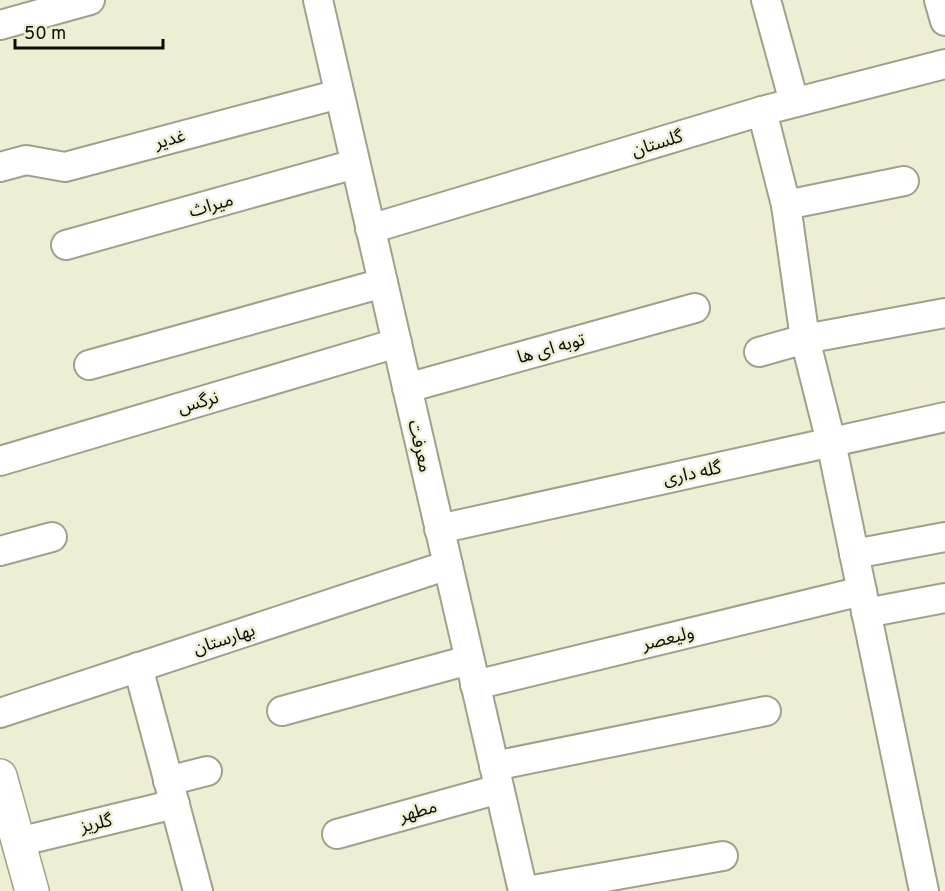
<svg xmlns="http://www.w3.org/2000/svg" width="945" height="891" viewBox="0 0 945 891" font-family="Overpass,'Noto Sans Arabic',sans-serif">
<style>
.lines{fill:none;stroke-linecap:round;stroke-linejoin:round}
.minor-casing{stroke:#a0a18a;stroke-width:32}
.major-casing{stroke:#a0a18a;stroke-width:36}
.minor{stroke:#fff;stroke-width:28}
.major{stroke:#fff;stroke-width:33}
.labels{text-anchor:middle;stroke-width:5;stroke-linejoin:round;paint-order:stroke}
.street-label{font-size:18px;fill:#0d0d05;stroke:#edeed4}
</style>
<rect width="100%" height="100%" fill="#edeed4"/>
<g class="lines">
<!-- minor casing -->
<g class="minor-casing">
<g id="minor">
<path d="M318,0L523,891"/>
<path d="M766,0L794,102"/>
<path d="M939,0L945,21"/>
<path d="M0,25L90,0"/>
<path d="M762,111L786,205L805,339L831,442L924,891"/>
<path d="M0,167L26,160L65,167L339,94"/>
<path d="M786,205L904,181"/>
<path d="M370,229L762,111L945,64"/>
<path d="M66,245L355,164"/>
<path d="M759,352L805,339L945,313"/>
<path d="M89,365L383,283"/>
<path d="M407,388L695,308"/>
<path d="M0,461L397,343"/>
<path d="M439,529L945,417"/>
<path d="M0,551L52,537"/>
<path d="M854,554L945,537"/>
<path d="M866,613L945,598"/>
<path d="M138,667L198,891"/>
<path d="M475,685L862,591"/>
<path d="M282,711L469,660"/>
<path d="M0,713L448,565"/>
<path d="M494,766L766,711"/>
<path d="M168,781L207,771"/>
<path d="M337,834L499,789"/>
<path d="M18,842L175,804"/>
<path d="M527,891L723,856"/>
</g>
</g>
<!-- major casing -->
<g class="major-casing">
<path id="major" d="M0,776L32,891"/>
</g>
<!-- minor -->
<use href="#minor" class="minor"/>
<!-- major -->
<use href="#major" class="major"/>
</g>
<g class="labels">
<!-- street labels -->
<g class="street-label">
<text transform="translate(170 139) rotate(-15)" y="6">غدیر</text>
<text transform="translate(657 143) rotate(-17)" y="6">گلستان</text>
<text transform="translate(211 205) rotate(-16)" y="6">میراث</text>
<text transform="translate(551 348) rotate(-16)" y="6">توبه ای ها</text>
<text transform="translate(198 402) rotate(-16)" y="6">نرگس</text>
<text transform="translate(420 446) rotate(77)" y="6">معرفت</text>
<text transform="translate(692 473) rotate(-12)" y="6">گله داری</text>
<text transform="translate(668 638) rotate(-14)" y="6">ولیعصر</text>
<text transform="translate(224 639) rotate(-18)" y="6">بهارستان</text>
<text transform="translate(418 811) rotate(-16)" y="6">مطهر</text>
<text transform="translate(96 823) rotate(-13)" y="6">گلریز</text>
</g>
</g>
<!-- scale -->
<path d="M15 39v9h148v-9" fill="none" stroke="#0d0d05" stroke-width="3"/>
<text x="24" y="39" font-size="18" fill="#0d0d05" stroke="#edeed4" stroke-width="4.5" paint-order="stroke">50 m</text>
</svg>
